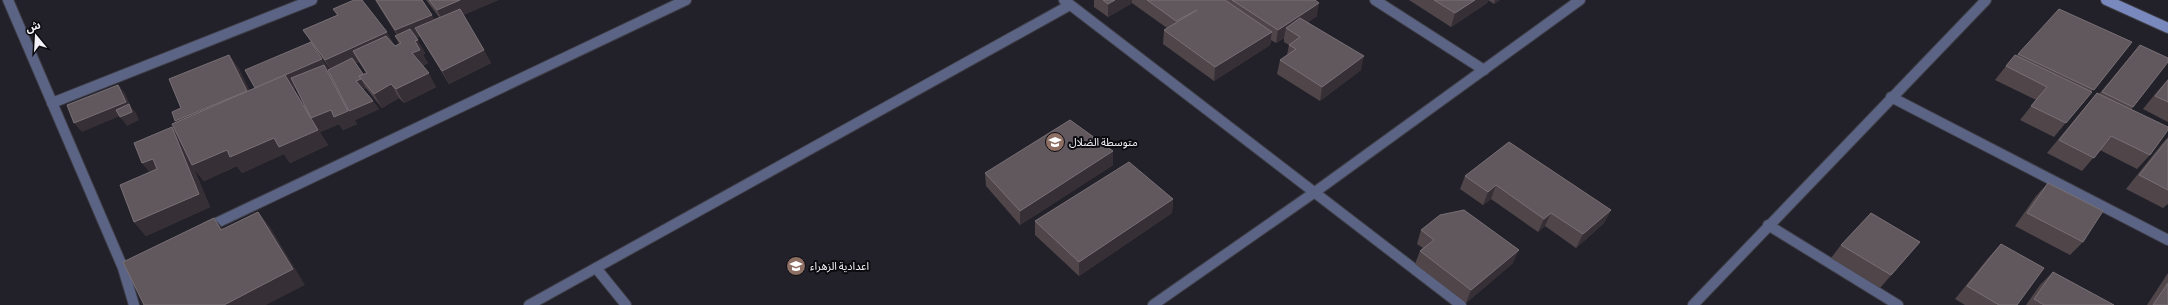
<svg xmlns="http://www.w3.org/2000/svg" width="2168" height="305" viewBox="0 0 2168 305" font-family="'Sofia Sans Condensed','Noto Sans Arabic',sans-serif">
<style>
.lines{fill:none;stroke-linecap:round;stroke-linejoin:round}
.street-casing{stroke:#3f3e47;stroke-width:12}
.secondary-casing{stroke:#3f3e47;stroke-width:12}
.street{stroke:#5b6484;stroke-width:10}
.secondary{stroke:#7a89bd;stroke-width:10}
.wall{fill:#50464a;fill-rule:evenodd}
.shaded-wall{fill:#362f35;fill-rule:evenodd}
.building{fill:#61585d;stroke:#787075}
.labels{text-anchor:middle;stroke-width:4;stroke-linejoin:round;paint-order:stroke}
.poi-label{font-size:11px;fill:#f1f1f7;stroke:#0b0b0f;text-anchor:start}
</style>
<rect width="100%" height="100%" fill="#22212a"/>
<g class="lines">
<!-- street casing -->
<g class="street-casing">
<g id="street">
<path d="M8,0L123,268L134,305"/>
<path d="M1064,0L1461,305"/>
<path d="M1375,0L1484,70"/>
<path d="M1891,97L2168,240"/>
<path d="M52,103L312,0"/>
<path d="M1768,225L1898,305"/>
<path d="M206,228L686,0"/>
<path d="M596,268L626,305"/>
<path d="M529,305L1070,5"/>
<path d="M1153,305L1315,192L1580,0"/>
<path d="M1693,305L1986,0"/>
</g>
</g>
<!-- secondary casing -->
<g class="secondary-casing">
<path id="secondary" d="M2106,0L2168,28"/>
</g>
<!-- street -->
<use href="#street" class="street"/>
<!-- secondary -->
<use href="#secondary" class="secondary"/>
</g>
<!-- wall -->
<g class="wall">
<path d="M375,0H422L434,19L439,17L426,0H498L463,15L491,63L449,84L420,36L416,38L425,53L423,55L428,63L422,66L436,87L404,103L399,98L382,108L366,88L363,89L379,109L355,120L354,119L357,124L343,130L339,124L320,132L319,131L328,145L290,163L284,154L242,173L237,166L204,181L194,169L210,207L146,236L134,222L150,172L142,163L172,127L176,132V122L181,108L229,55L239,69L249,90L329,69H330L303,30L337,15L333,9L395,46L399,44L395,36L397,35ZM359,62L366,73L363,74L356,63ZM296,88L307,110L294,89Z"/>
<path d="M1094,0H1316L1317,16L1308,22L1361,70L1320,101L1277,74L1280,60L1287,55L1289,45L1284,42V38L1276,43L1271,40L1270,45L1214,81L1163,44L1164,30L1167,28L1132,3L1108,17L1094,7Z"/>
<path d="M1409,0H1500L1494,4L1488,0L1487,3L1451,27Z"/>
<path d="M2132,42L2054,137L2020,120L2036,100L1995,80L2006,66L2018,54Z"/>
<path d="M2140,45L2133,107L2131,110L2150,155L2137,169L2100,150L2082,171L2047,153L2085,107L2097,93L2099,94Z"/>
<path d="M2168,79V122L2143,109L2156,93Z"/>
<path d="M2168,137V204L2163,208L2126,189L2161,145Z"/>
<path d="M1113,165L1020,225L986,186L985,173Z"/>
<path d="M1465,176L1611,210L1604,223L1576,248L1545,226L1538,232L1491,199L1483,205L1460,189Z"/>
<path d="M2048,183L2083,242L2070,255L2015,226L2036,196Z"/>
<path d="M1173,199L1172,213L1079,276L1035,235V221Z"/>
<path d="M1421,230L1513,263L1466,303L1415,264L1420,251L1423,248L1417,244Z"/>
<path d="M2001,244L2017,305H1965L1955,299L1989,257Z"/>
<path d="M1841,245L1909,255L1880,288L1831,258Z"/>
<path d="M2053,272L2114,305H2026L2040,285Z"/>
<path d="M2168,273V305H2147Z"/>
</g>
<!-- shaded-wall -->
<g class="shaded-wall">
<path d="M460,0H498L444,23L437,10Z"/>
<path d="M1115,0H1132V3L1108,17V4Z"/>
<path d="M1475,0H1488L1487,3L1451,27L1455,13Z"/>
<path d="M1495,0H1500L1494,4Z"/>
<path d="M1319,3L1317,16L1293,32L1286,28L1284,38L1276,43L1278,30Z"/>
<path d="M432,15L439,28H415L420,36L402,43L395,30Z"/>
<path d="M387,32L395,46L353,51L359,62L333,74L325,60Z"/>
<path d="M1272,32L1270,45L1214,81L1215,67Z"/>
<path d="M418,40L425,53L423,55L428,63L419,67L412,53L415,41Z"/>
<path d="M484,50L491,63L449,84L442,71Z"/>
<path d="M229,55L239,69L257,105L186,134L175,121Z"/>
<path d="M1364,56L1361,70L1320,101L1322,87Z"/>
<path d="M322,59L331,72L373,101L379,109L355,120L354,119L357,124L343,130L339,124L320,132L319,131L328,145L290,163L284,154L242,173L237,166L204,181L194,169L210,207L146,236L134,222L199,194L172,127L183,141L227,150L274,138L255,88ZM329,73L311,118L294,89Z"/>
<path d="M429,73L436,87L404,103L396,89Z"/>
<path d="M361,79L366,88L362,90L356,81Z"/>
<path d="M391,84L399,98L382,108L374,94Z"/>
<path d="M118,85L125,93L131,107L136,113L139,120L127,126L120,117L132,111L82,132L74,123Z"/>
<path d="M1113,151V165L1020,225V211Z"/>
<path d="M153,159L164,172L154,177L142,163Z"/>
<path d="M1496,185L1491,199L1483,205L1488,192Z"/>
<path d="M1173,199L1172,213L1079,276V262Z"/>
<path d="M1611,210L1604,223L1576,248L1583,234Z"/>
<path d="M258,212L270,227L305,285L266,305H224Z"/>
<path d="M1551,213L1545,226L1538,232L1544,219Z"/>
<path d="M214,218L227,233L221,230Z"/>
<path d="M1920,242L1909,255L1880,288L1891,275Z"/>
<path d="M1519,250L1513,263L1466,303L1471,290Z"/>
</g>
<!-- building -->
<g class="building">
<path d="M354,0H362L387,32L325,60L303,30L338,15L333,9Z"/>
<path d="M376,0H422L432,15L395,30Z"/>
<path d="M429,0H460L437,10Z"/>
<path d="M1103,0H1115L1108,4Z"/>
<path d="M1147,0H1225L1272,32L1215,67L1164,30L1197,10L1176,21Z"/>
<path d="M1232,0H1315L1319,3L1278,30Z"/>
<path d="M1434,0H1475L1455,13Z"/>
<path d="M460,9L484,50L442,71L415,28Z"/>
<path d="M2059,9L2132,42L2094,90L2018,54Z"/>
<path d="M1300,18L1364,56L1322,87L1280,60L1296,49L1289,45L1300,37L1286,28Z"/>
<path d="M410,29L418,40L415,41L420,50L412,53L429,73L396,89L391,84L374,94L359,76L367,73L353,51L386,36L395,46L401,43L395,36Z"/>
<path d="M311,42L322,59L255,88L245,70Z"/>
<path d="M2140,45L2168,58V62L2133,107L2102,92Z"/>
<path d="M229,55L247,91L175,121L172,112L181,108L169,79Z"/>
<path d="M2015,55L2092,92L2066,123L2031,106L2047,87L2006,66Z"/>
<path d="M352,58L363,74L359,76L361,79L356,81L373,101L349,111L328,70Z"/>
<path d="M324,65L348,111L334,117L331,110L311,118L291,78Z"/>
<path d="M285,75L318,130L279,147L274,138L230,157L227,150L192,165L172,124Z"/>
<path d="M2168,80V102L2155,96Z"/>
<path d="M118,85L126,102L74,123L67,105Z"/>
<path d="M2097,93L2168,127V130L2150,155L2111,136L2094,158L2059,140Z"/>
<path d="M129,104L132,112L120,117L116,110Z"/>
<path d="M1070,120L1113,151L1020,211L985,173Z"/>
<path d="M172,127L199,194L134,222L120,185L157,169L153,159L142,163L134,143Z"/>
<path d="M2168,139V190L2139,175Z"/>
<path d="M1509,142L1611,210L1583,234L1551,213L1544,219L1496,185L1488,192L1465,176Z"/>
<path d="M1129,162L1173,199L1079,262L1035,221Z"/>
<path d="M2048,183L2103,211L2083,242L2027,213Z"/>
<path d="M1464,210L1519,250L1471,290L1420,251L1434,240L1421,230L1440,215Z"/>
<path d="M258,212L293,269L224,305H144L123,262L214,218L221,230Z"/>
<path d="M1871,213L1920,242L1891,275L1841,245Z"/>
<path d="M2001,244L2044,268L2017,305H1999L1967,286Z"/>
<path d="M2053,272L2114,305H2044L2034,299Z"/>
<path d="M2168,283V305H2153Z"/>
</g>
<!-- icons -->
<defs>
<g id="school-disc" transform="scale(1)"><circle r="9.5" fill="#8d6e63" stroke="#0b0b0f"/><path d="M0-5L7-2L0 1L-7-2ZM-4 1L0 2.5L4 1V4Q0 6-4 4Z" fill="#fff"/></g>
</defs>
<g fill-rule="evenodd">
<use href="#school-disc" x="1055" y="142"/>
<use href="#school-disc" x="796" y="266"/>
</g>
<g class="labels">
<!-- poi labels -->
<g class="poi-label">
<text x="1069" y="146">متوسطة الضلال</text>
<text x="810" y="270">اعدادية الزهراء</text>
</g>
</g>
<!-- north arrow -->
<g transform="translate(36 36) rotate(342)" stroke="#0b0b0f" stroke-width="3" paint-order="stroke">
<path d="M0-3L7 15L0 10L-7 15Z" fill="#f1f1f7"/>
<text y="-6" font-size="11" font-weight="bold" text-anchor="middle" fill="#f1f1f7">ش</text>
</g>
</svg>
